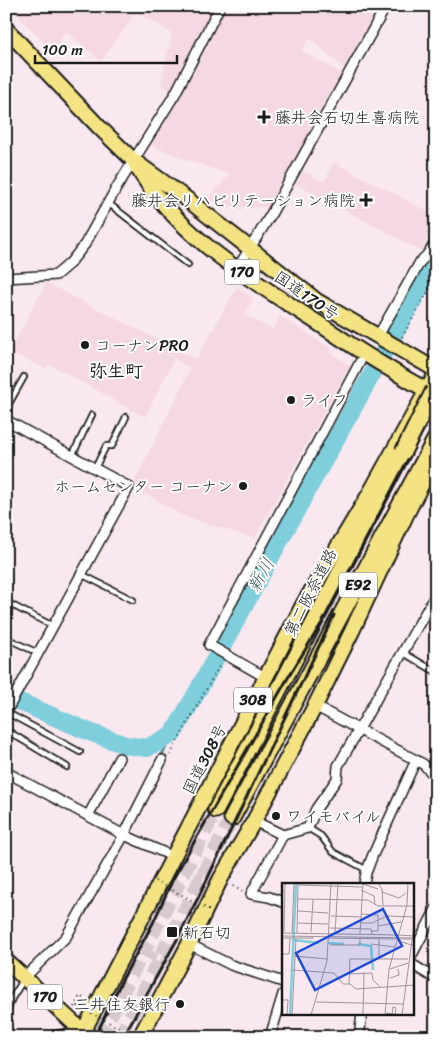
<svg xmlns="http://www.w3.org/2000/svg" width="442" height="1043" viewBox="0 0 442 1043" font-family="Sriracha,'Klee One',sans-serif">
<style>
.built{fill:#f5d8e4}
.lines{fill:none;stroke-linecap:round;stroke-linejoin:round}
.stream{stroke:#57878f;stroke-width:3}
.river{stroke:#7fcedb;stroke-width:18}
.minor-tunnel{stroke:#d8c9cf;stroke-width:9;stroke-dasharray:9 4.5;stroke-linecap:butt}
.motorway-tunnel{stroke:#d8c9cf;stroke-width:15;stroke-dasharray:15 8;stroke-linecap:butt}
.service-casing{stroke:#1c1c1c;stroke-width:8}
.minor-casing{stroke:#1c1c1c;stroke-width:12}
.tertiary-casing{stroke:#1c1c1c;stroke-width:14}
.trunk-casing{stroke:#1c1c1c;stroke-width:18}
.motorway-casing{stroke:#1c1c1c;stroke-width:19}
.path{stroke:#1c1c1c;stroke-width:2;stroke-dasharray:1 4;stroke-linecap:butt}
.service{stroke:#fff;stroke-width:4.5}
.minor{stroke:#fff;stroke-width:9}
.tertiary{stroke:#fff;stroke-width:10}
.trunk{stroke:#f4e382;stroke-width:14}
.motorway{stroke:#f4e382;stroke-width:15}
.rail{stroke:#1c1c1c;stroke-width:3}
.motorway-bridge-casing{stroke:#1c1c1c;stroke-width:19;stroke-linecap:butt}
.path-bridge{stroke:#1c1c1c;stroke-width:2;stroke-dasharray:1 4;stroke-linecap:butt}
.motorway-bridge{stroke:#f4e382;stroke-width:15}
.poi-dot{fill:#1c1c1c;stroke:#fff;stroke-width:2}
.labels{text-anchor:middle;stroke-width:4;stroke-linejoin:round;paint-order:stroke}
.shield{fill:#fff;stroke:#606060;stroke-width:1}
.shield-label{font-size:15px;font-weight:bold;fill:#1c1c1c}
.poi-label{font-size:16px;fill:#1c1c1c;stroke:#fff;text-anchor:start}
.street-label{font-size:16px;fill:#1c1c1c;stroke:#fff}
.neighbourhood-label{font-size:18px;font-weight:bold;fill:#1c1c1c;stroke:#fff}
.water-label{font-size:18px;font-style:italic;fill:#446368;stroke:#fff}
.inset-river{fill:none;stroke:#7fcedb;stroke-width:2.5}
.inset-road{fill:none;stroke:#a1969b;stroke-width:1}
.view{fill:#1d4ed8;fill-opacity:0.15;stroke:#1d4ed8;stroke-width:2.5}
.inset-edge{fill:none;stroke:#1c1c1c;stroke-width:2.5}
</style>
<rect width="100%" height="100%" fill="#f9e8ef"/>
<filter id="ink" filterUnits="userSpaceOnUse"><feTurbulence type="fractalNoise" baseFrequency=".02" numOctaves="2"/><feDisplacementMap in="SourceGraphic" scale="10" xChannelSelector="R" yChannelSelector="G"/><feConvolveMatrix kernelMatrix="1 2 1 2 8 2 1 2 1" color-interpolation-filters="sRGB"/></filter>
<g filter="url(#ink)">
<!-- built -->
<g class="built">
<path d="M9,6H220L172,94L161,83L172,33L136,12L101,61L66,31L53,52Z"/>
<path d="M226,6H380L346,70L310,39L301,51L344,75L267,207H220L208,198L230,175L182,158L149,144Z"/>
<path d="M334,162L436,216V224L421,251L296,184L303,171L324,182Z"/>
<path d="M46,283L196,359L237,287L253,298L244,315L273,329L280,316L332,349L330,352L351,367L343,377L255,538L185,517L132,486L191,368L174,359L145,417L49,364L46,369L9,352Z"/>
</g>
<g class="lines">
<!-- stream -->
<path class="stream" d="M160,758L173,734"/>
<!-- river -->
<path class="river" d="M6,696L87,731L125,745L147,748L173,734L196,694L308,489L436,259"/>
<!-- minor-tunnel -->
<g class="minor-tunnel">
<path d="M172,861L217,885"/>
<path d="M136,948L171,965"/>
</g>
<!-- motorway-tunnel -->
<g class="motorway-tunnel">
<path d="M99,1037L216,810"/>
<path d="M120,1037L232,818"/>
</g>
<!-- service casing -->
<g class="service-casing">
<g id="service">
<path d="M108,203L188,265"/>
<path d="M6,409L24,377"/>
<path d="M72,456L92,415"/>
<path d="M95,468L106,446H112L126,417"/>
<path d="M81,574L133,600"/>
<path d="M6,602L53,626"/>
<path d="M6,638L38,653"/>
<path d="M402,652L436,672"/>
<path d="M6,712L80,752"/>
<path d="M6,730L67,767"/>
<path d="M308,828L321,836L333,852L367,870"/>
<path d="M6,1016L12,998L24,979"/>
</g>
</g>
<!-- minor casing -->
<g class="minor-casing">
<g id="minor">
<path d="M237,269L270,216L386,6"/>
<path d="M6,278L56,275L70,263L85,244L117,187L175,94L220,6"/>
<path d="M378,336L420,262L427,255L435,243"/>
<path d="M6,420L129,487L6,712"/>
<path d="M265,677L209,645L360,362"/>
<path d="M315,706L423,764L436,777"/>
<path d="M6,772L124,835L174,857"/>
<path d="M88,816L119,758"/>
<path d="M254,821L283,835L308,828L316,809L337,779L338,766L436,594"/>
<path d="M364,884L366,873L372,857L416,760"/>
<path d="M283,902L269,897L251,894L283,835"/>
<path d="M189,944L231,965L283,982"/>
<path d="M413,953L436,909"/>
<path d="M413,965L436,979"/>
<path d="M24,978L66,937L124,835L162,760"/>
<path d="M270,1037L283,994"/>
<path d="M359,1037L362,1014"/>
</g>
</g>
<!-- tertiary casing -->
<g class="tertiary-casing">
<path id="tertiary" d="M54,1037L83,1032"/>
</g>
<!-- trunk casing -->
<g class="trunk-casing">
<g id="trunk">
<path d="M6,29L99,127L134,161L188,200L317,301L436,370"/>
<path d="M136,165C176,236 252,280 318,323C356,349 395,373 435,395"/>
<path d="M6,961L89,1037"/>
<path d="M83,1032L303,605L370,493L436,374"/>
<path d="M140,1037L189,944L221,878L254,821L315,706L352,631L406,515L436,456"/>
</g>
</g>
<!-- motorway casing -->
<g class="motorway-casing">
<g id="motorway">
<path d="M216,810L403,452"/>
<path d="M232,818L436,438"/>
</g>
</g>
<!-- path -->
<g class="path">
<path d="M402,337L436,278"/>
<path d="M170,755L221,663"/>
<path d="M233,886L243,892"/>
<path d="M74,1007L80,996L83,998L78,1006"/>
</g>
<!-- service -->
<use href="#service" class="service"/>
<!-- minor -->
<use href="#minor" class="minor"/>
<!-- tertiary -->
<use href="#tertiary" class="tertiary"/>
<!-- trunk -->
<use href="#trunk" class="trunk"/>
<!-- motorway -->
<use href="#motorway" class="motorway"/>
<!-- rail -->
<g class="rail">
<path d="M95,1037L122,980L153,923L173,879L289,676L323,621L436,406"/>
<path d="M123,1037L179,936L201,892L334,615"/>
</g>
<!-- motorway-bridge casing -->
<g class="motorway-bridge-casing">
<path id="motorway-bridge" d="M403,452L434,390"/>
</g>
<!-- path-bridge -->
<g class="path-bridge">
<path d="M155,881L212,911"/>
<path d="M78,1006L136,1037"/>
</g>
<!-- motorway-bridge -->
<use href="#motorway-bridge" class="motorway-bridge"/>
</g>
</g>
<!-- markers -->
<g class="poi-dot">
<path d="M261.5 109.5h5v5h5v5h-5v5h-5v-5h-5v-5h5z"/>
<path d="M363.5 192.5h5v5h5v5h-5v5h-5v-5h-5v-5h5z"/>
<circle cx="85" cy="345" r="5"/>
<circle cx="291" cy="400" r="5"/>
<circle cx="243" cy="486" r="5"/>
<circle cx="276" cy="816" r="5"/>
<rect x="166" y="926" width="12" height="12" rx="2.5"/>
<circle cx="180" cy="1004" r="5"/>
</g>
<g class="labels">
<!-- shield labels -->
<g class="shield">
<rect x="224.5" y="259.5" width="35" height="25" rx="4"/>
<rect x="339" y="572.5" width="38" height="25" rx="4"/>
<rect x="234" y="687.5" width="38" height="25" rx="4"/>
<rect x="27.5" y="984.5" width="35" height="25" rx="4"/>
</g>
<g class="shield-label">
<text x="242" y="277">170</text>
<text x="358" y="590">E92</text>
<text x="253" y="705">308</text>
<text x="45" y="1002">170</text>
</g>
<!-- poi labels -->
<g class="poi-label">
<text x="275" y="123">藤井会石切生喜病院</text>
<text x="355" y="206" text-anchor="end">藤井会リハビリテーション病院</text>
<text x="95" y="351">コーナンPRO</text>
<text x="301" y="406">ライフ</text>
<text x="233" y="492" text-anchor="end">ホームセンター コーナン</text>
<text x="286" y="822">ワイモバイル</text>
<text x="183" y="938">新石切</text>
<text x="170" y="1010" text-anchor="end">三井住友銀行</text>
</g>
<!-- street labels -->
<g class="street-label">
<text transform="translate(307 295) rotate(34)" y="6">国道170号</text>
<text transform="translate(310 592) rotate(-63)" y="6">第二阪奈道路</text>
<text transform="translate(204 759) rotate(-63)" y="6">国道308号</text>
</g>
<!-- neighbourhood labels -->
<g class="neighbourhood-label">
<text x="116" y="377">弥生町</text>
</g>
<!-- water labels -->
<g class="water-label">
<text transform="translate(261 575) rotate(-61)" y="6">新川</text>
</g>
</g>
<!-- overview -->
<g transform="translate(282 883)">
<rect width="132" height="132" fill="#f9e8ef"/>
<path class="inset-river" d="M11,57L37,60M46,60L62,61M76,61L89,63L91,87M8,132L14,0"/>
<path class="inset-road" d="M96,0L100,6L101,22M81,1L96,6M16,2L80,4M79,7L92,13L93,21M100,9L117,15L124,10M16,16L86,17L96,23H133M16,28L46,30M79,31L96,32V48H90M49,33L80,34M15,40L46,41M78,40H90L105,33L133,34M96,43L119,39M48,45L89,46L90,51M2,49L3,0M29,49L31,17M0,50L116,52M10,50L12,0M15,50L16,2M53,50L56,0M78,51L81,0M116,52L133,53M0,53L133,55M0,55H32M45,55L115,56M115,56H133M116,58L133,63M89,61L113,64M48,62H78V56M0,71H7L8,55M12,73L45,76M97,76V56M108,86L126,80M10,87L52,90L61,101H68L74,106L133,102M67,91L90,90L91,97L98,104M108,95L117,92L116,86M67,101L68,76H126M0,117H6L5,132M34,119L122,121M104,130L120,132M110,131L111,124L114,125L113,131M10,132L14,56M29,132L45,78L49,0M81,132L82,89M103,132L107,86L125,22L126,0M120,132L133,35"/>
<path class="view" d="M101,26L120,63L33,107L14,70Z"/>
<rect width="132" height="132" class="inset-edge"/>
</g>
<!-- margin -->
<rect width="442" height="1043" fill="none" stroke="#fff" stroke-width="25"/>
<rect x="12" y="12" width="417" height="1018" fill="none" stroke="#1c1c1c" stroke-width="2" filter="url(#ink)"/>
<!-- scale -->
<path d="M35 55v8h142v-8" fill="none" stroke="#1c1c1c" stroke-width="2.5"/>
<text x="42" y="55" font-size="15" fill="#1c1c1c" stroke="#ffffff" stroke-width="4" paint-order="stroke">100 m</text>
</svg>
